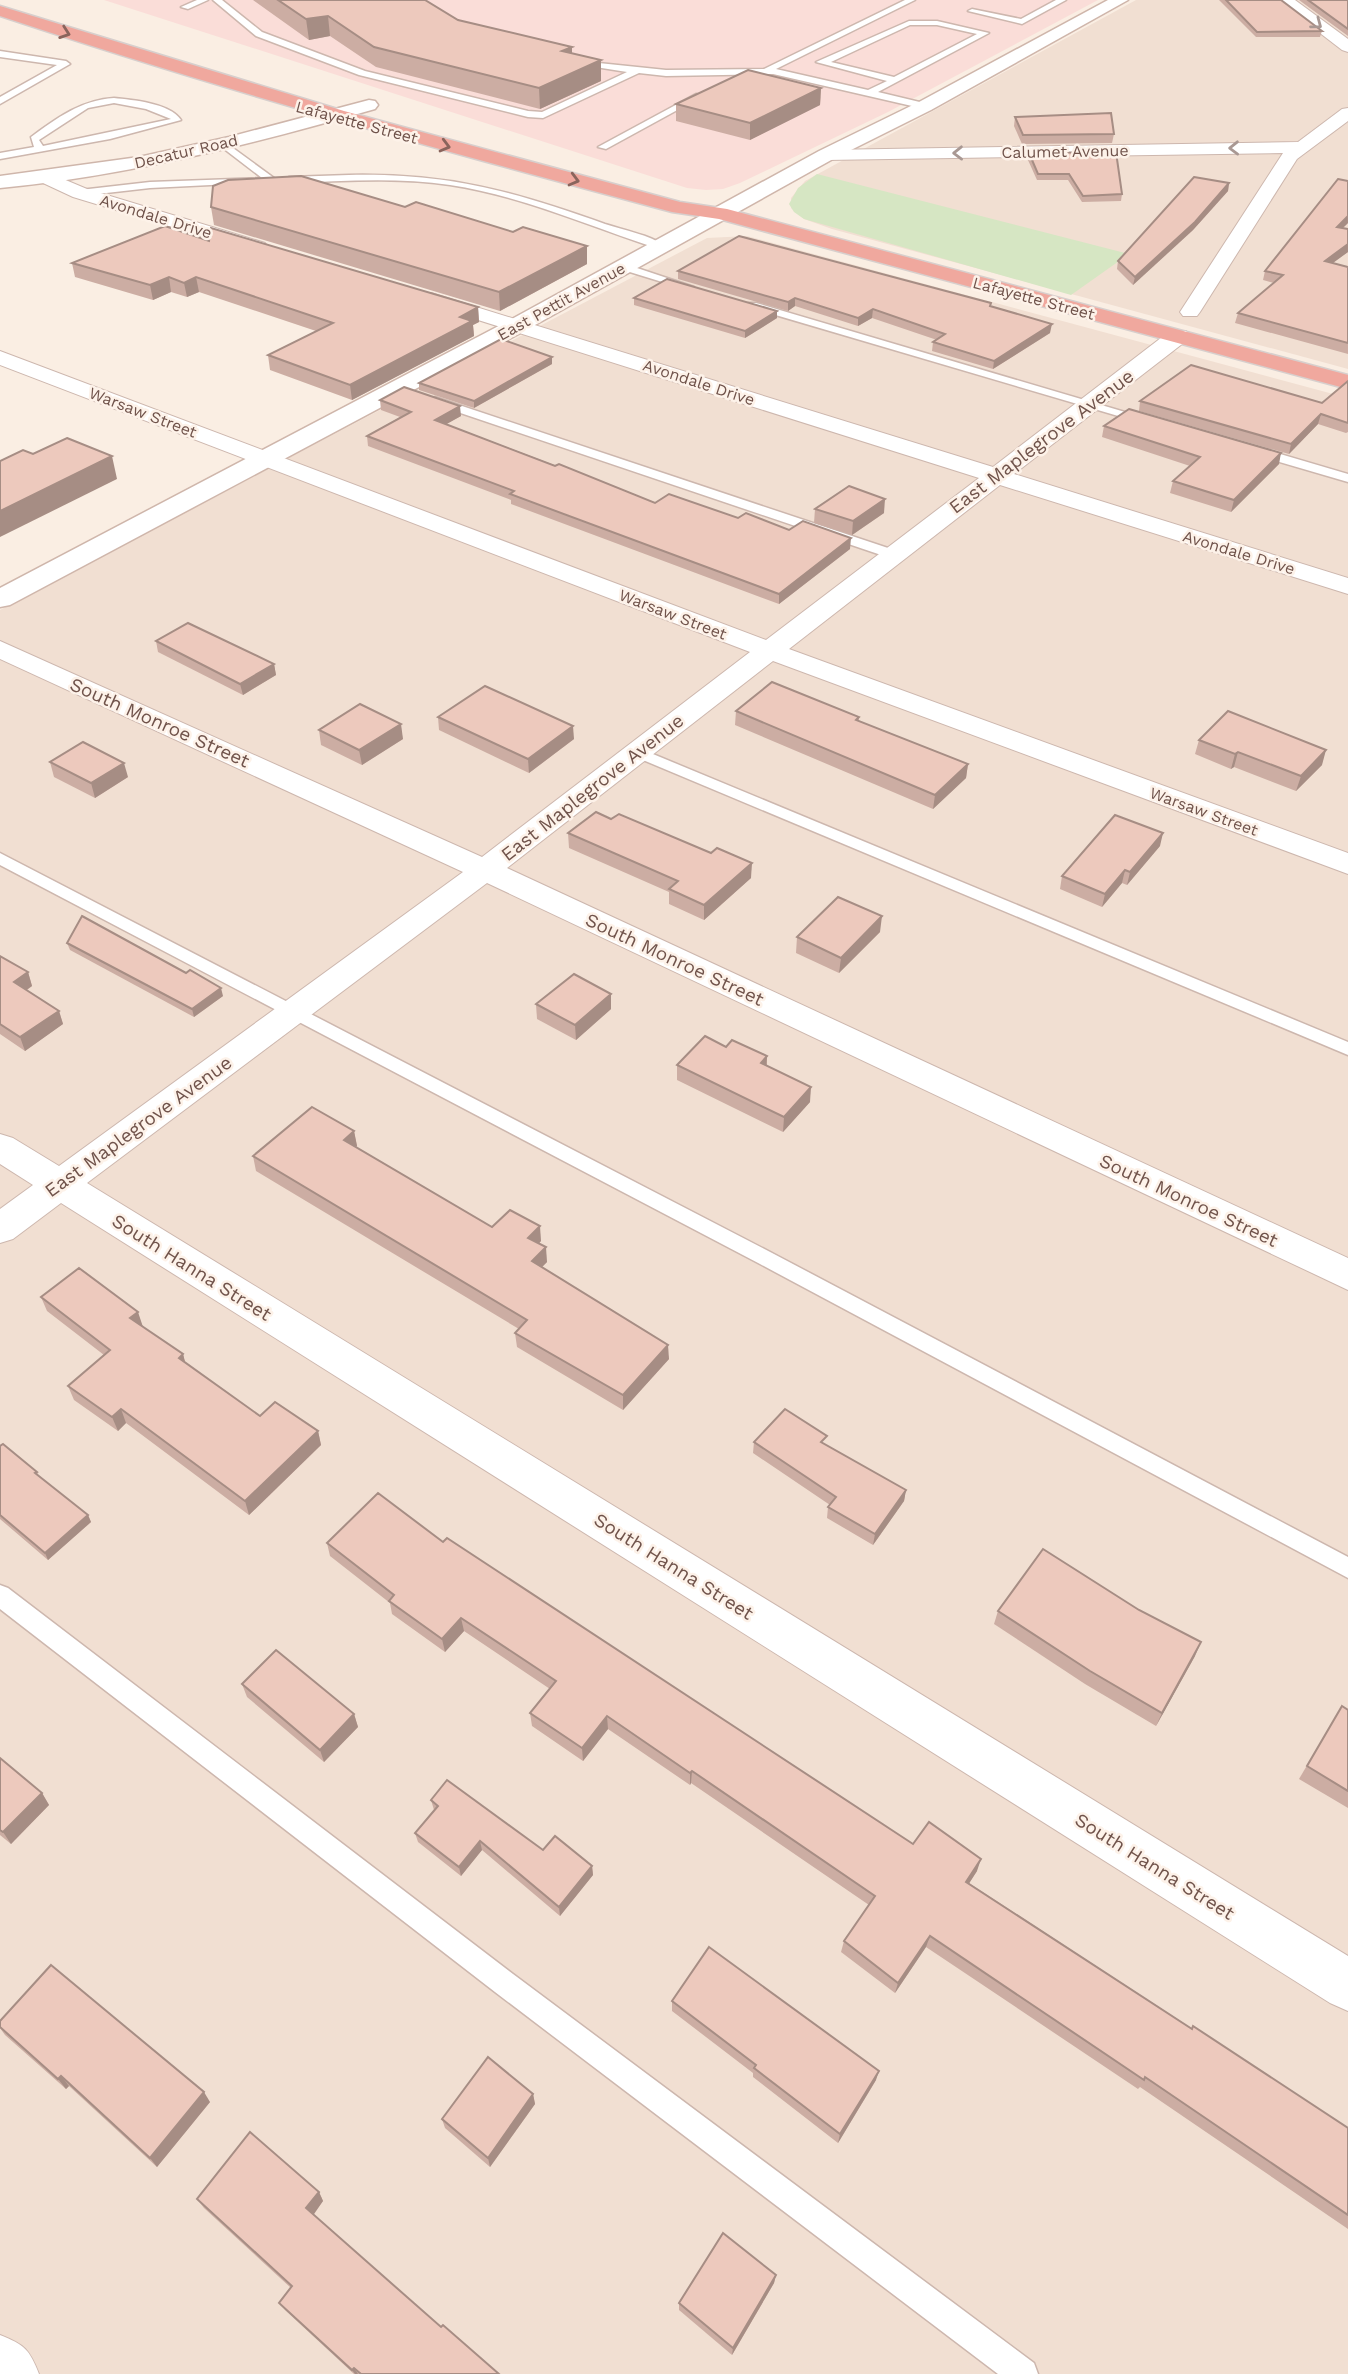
<svg xmlns="http://www.w3.org/2000/svg" width="1348" height="2374" viewBox="0 0 1348 2374" font-family="'Work Sans',sans-serif">
<style>
.residential{fill:#f1dfd2}
.commercial{fill:#faddd8}
.green{fill:#d6e6c3}
.lines{fill:none;stroke-linecap:round;stroke-linejoin:round}
.lane-casing{stroke:#cdb7ae;stroke-width:3}
.street-casing{stroke:#cdb7ae;stroke-width:2}
.secondary-casing{stroke:#cfb6ab;stroke-width:3}
.highway-casing{stroke:#d7cfcd;stroke-width:3}
.lane{fill:#fff;fill-rule:evenodd}
.street{fill:#fff;fill-rule:evenodd}
.secondary{fill:#fff;fill-rule:evenodd}
.highway{fill:#f0a89e;fill-rule:evenodd}
.wall{fill:#ccada3}
.shaded-wall{fill:#a68d84}
.building{fill:#edc9bd;stroke:#a68d84;stroke-width:2}
.oneway{stroke:#a99893}
.oneway2{stroke:#8a645c}
.labels{text-anchor:middle;stroke-width:5;stroke-linejoin:round;paint-order:stroke}
.far-street-label{font-size:16px;fill:#70534b;stroke:#fdf2e9}
.street-label{font-size:19px;fill:#70534b;stroke:#fdf2e9}
</style>
<rect width="100%" height="100%" fill="#faeee3"/>
<!-- residential -->
<g class="residential">
<path d="M1136,0H1348V369L832,229L804,219L791,208V198L805,181Z"/>
<path d="M747,236L1348,398V2374H0V610L707,238Z"/>
</g>
<!-- commercial -->
<path class="commercial" d="M104,0H1098L888,112L740,183L723,189L706,190L687,188Z"/>
<!-- green -->
<path class="green" d="M817,174L1129,254L1071,295L804,219L794,212L789,204L798,188Z"/>
<g class="lines">
<!-- lane casing -->
<g class="lane-casing">
<g id="lane">
<path d="M197,0H208L188,9L181,7Z"/>
<path d="M213,0H222L262,32L365,71L528,111L542,112L627,72L589,66V62L666,70L764,69L905,0H915L776,69L868,90L887,81L816,62L909,21H937L989,33L878,92L928,104L929,106L925,109L773,74L666,76L639,73L543,118L528,117L359,75L256,36ZM910,25H937L977,34L894,77L831,62Z"/>
<path d="M1056,0H1066L1022,24L968,11L972,9L1021,19Z"/>
<path d="M0,51L66,61L70,64L0,104V97L57,65L0,57Z"/>
<path d="M696,94L703,96L606,149L598,147Z"/>
<path d="M114,98C133,100 170,103 181,120L110,139L0,159V153L34,147L31,137C57,118 81,100 114,98ZM114,103L146,109L171,119L43,146L39,140L88,108Z"/>
<path d="M222,140L274,178V182L150,188L80,196L75,193L80,190L150,182L262,178L219,145V141Z"/>
<path d="M349,175C448,173 513,191 605,224C624,230 650,235 665,246L656,248C589,226 522,196 450,185C397,177 343,181 289,183L284,180L289,177Z"/>
<path d="M620,265H628L694,287L685,289L620,269Z"/>
<path d="M748,303H756L1152,420L1142,423L748,307Z"/>
<path d="M435,397L897,551L899,554L897,557H887L431,403L429,401Z"/>
<path d="M1256,447L1348,474V482L1252,454L1250,451Z"/>
<path d="M636,747L1348,1042V1055L631,755L628,752Z"/>
<path d="M0,853L774,1254L1348,1557V1578L760,1264L0,865Z"/>
<path d="M0,1585L8,1588L513,1974L1034,2363L1038,2374H998L495,1992L0,1609Z"/>
</g>
</g>
<!-- street casing -->
<g class="street-casing">
<g id="street">
<path d="M1277,0H1295L1348,39V52L1342,50Z"/>
<path d="M1348,108V121L1297,159L1200,312L1197,316H1183L1180,312L1283,153L826,160L817,155L826,150L1298,142L1342,109Z"/>
<path d="M49,173L87,189L265,243L268,247L265,251H251L73,197L43,183L40,179Z"/>
<path d="M431,293L993,467L1170,331H1186L1189,336L1186,341L1014,474L1348,578V594L1000,485L789,649L1348,853V874L773,661L507,868L1348,1258V1290L487,883L87,1183L1348,1956V2011L1330,2003L61,1203L13,1239L0,1243V1209L33,1185L0,1164V1134L13,1138L59,1166L463,872L0,659V641L482,857L750,652L0,365V351L766,640L979,478L424,303L421,299L424,295Z"/>
<path d="M0,2335C25,2345 29,2349 39,2374H0Z"/>
</g>
</g>
<!-- secondary casing -->
<g class="secondary-casing">
<g id="secondary">
<path d="M1108,0H1128L931,110L833,159L526,330L10,605L0,607V588L510,320L819,151L919,102Z"/>
<path d="M369,100L375,101L378,105L375,109C252,144 128,176 0,188V176L139,157L229,137Z"/>
</g>
</g>
<!-- highway casing -->
<g class="highway-casing">
<path id="highway" d="M0,6L344,111L680,202L727,209L1348,375V389L719,219L672,212C447,152 222,90 0,16Z"/>
</g>
<!-- lane -->
<use href="#lane" class="lane"/>
<!-- street -->
<use href="#street" class="street"/>
<!-- secondary -->
<use href="#secondary" class="secondary"/>
<!-- highway -->
<use href="#highway" class="highway"/>
</g>
<!-- wall -->
<g class="wall">
<path d="M253,0H425L458,20L572,53L601,81L540,109L376,67L330,36L309,40Z"/>
<path d="M1219,0H1281L1322,31L1320,37H1256Z"/>
<path d="M1299,0H1348V36Z"/>
<path d="M821,88L820,105L750,140L676,121V104Z"/>
<path d="M1015,117L1114,134L1112,143L1022,144L1014,126Z"/>
<path d="M1029,153L1122,194L1121,201L1082,202L1068,180H1037L1028,160Z"/>
<path d="M1348,181V223L1343,228L1348,229V252L1332,263L1348,267V354L1235,323L1238,313L1274,283L1263,280L1265,271Z"/>
<path d="M1229,183L1228,191L1193,230L1133,285L1117,269L1118,261Z"/>
<path d="M211,207L587,264L500,311L214,225Z"/>
<path d="M209,241L478,307L479,322L473,325L474,336L352,400L270,370L268,355L316,331L199,292L187,297L171,292L153,300L75,277L72,263Z"/>
<path d="M678,271L990,306L1050,333L993,369L932,351L933,342L937,340L872,318L858,326L795,306L788,311L678,279Z"/>
<path d="M634,298L777,318L745,338L634,305Z"/>
<path d="M552,364L474,408L419,390V383Z"/>
<path d="M1348,381V432L1346,433L1318,424L1289,454L1139,411L1140,401L1322,403Z"/>
<path d="M380,400L461,416L446,424L655,503L738,518L789,530L850,549L779,604L511,504V500L368,446L367,436L400,417L381,410Z"/>
<path d="M1104,426L1279,464L1231,512L1170,493L1173,481L1190,466L1102,437Z"/>
<path d="M815,509L884,513L852,535L814,523Z"/>
<path d="M156,641L274,664L276,675L243,695L158,652Z"/>
<path d="M736,711L859,717V721L968,764L966,778L933,809L735,725Z"/>
<path d="M438,717L574,739L529,773L439,730Z"/>
<path d="M319,730L403,739L362,765L321,745Z"/>
<path d="M1199,740L1322,765L1296,791L1234,767L1231,769L1195,754Z"/>
<path d="M50,762L128,777L95,798L54,777Z"/>
<path d="M611,819L751,878L704,920L669,904V892L569,848L568,833Z"/>
<path d="M1160,846L1127,885L1122,883L1102,907L1060,889L1062,876Z"/>
<path d="M880,932L839,973L796,953L797,937Z"/>
<path d="M67,943L223,996L194,1017L70,950Z"/>
<path d="M0,956L28,972L32,986L27,990L59,1011L63,1024L25,1051L0,1034Z"/>
<path d="M611,994V1009L576,1040L537,1019L536,1004Z"/>
<path d="M726,1047L767,1056V1066L810,1102L783,1132L677,1080V1065Z"/>
<path d="M354,1131L357,1146L356,1147L492,1227L541,1241L539,1243L547,1262L542,1267L669,1359L623,1410L517,1347L515,1333L519,1329L256,1171L253,1156Z"/>
<path d="M41,1297L143,1327L183,1354L185,1363L260,1416L318,1431L321,1445L249,1515L126,1423L118,1431L74,1400L68,1386L104,1355L47,1311Z"/>
<path d="M754,1442L826,1445L906,1490L904,1501L873,1545L827,1518L828,1507L830,1505L753,1453Z"/>
<path d="M0,1446L37,1472L39,1477L88,1515L91,1522L48,1560L0,1519Z"/>
<path d="M443,1542L913,1844L977,1871L969,1883L1191,2028L1348,2128V2229L1140,2087L1138,2089L926,1947L895,1993L841,1952L844,1941L869,1905L691,1783L690,1785L608,1729L583,1761L532,1726L530,1713L550,1689L464,1631L445,1652L392,1614L390,1603L330,1556L327,1543Z"/>
<path d="M998,1611L1195,1656L1156,1726L1085,1684L994,1624Z"/>
<path d="M242,1684L354,1714L358,1727L324,1762L247,1697Z"/>
<path d="M1342,1706L1348,1710V1808L1299,1779Z"/>
<path d="M0,1758L42,1793L49,1805L11,1844L0,1835Z"/>
<path d="M431,1800L543,1850L592,1866L593,1875L560,1916L482,1850L461,1876L418,1842L415,1833L434,1810Z"/>
<path d="M672,2001L876,2080L838,2143L753,2077V2073L672,2011Z"/>
<path d="M0,2021L210,2102L157,2167L69,2086L66,2089L5,2035L0,2028Z"/>
<path d="M533,2094L535,2104L490,2167L445,2128L442,2119Z"/>
<path d="M319,2192L323,2201L313,2214L441,2327L499,2374H354L285,2310L279,2303L291,2288L204,2208L197,2199Z"/>
<path d="M776,2275L774,2283L732,2355L679,2310V2303Z"/>
</g>
<!-- shaded-wall -->
<g class="shaded-wall">
<path d="M328,16L330,36L309,40L306,19Z"/>
<path d="M572,47V68L562,51Z"/>
<path d="M601,60V81L540,109L539,88Z"/>
<path d="M821,88L820,105L750,140V123Z"/>
<path d="M1229,183L1228,191L1193,230L1133,285L1135,277Z"/>
<path d="M1348,216V223L1334,236L1337,227Z"/>
<path d="M1348,244V252L1322,271L1325,261Z"/>
<path d="M587,246V264L500,311L499,292Z"/>
<path d="M169,277L171,292L153,300L150,285Z"/>
<path d="M196,277L199,292L187,297L184,283Z"/>
<path d="M795,298V306L788,311V302Z"/>
<path d="M478,307L479,322L473,325L474,336L352,400L350,385L460,317Z"/>
<path d="M873,309L872,318L858,326V318Z"/>
<path d="M777,311V318L745,338V331Z"/>
<path d="M1052,324L1050,333L993,369L994,361Z"/>
<path d="M552,357V364L474,408V401Z"/>
<path d="M460,406L461,416L436,430L435,420Z"/>
<path d="M1321,414L1318,424L1289,454L1291,444Z"/>
<path d="M1281,453L1279,464L1231,512L1234,500Z"/>
<path d="M112,456L117,479L0,537V511Z"/>
<path d="M885,499L884,513L852,535L853,521Z"/>
<path d="M851,538L850,549L779,604V594Z"/>
<path d="M274,664L276,675L243,695L240,684Z"/>
<path d="M401,724L403,739L362,765L359,750Z"/>
<path d="M573,726L574,739L529,773L528,759Z"/>
<path d="M1326,750L1322,765L1296,791L1301,776Z"/>
<path d="M1238,752L1234,767L1231,769L1235,754Z"/>
<path d="M124,763L128,777L95,798L91,783Z"/>
<path d="M968,764L966,778L933,809L935,795Z"/>
<path d="M1163,833L1160,846L1127,885L1130,872Z"/>
<path d="M752,863L751,878L704,920V905Z"/>
<path d="M1125,870L1122,883L1102,907L1105,894Z"/>
<path d="M882,916L880,932L839,973L841,958Z"/>
<path d="M28,972L32,986L19,995L14,982Z"/>
<path d="M221,988L223,996L194,1017L192,1009Z"/>
<path d="M611,994V1009L576,1040L575,1025Z"/>
<path d="M59,1011L63,1024L25,1051L20,1037Z"/>
<path d="M767,1056L766,1072L761,1063Z"/>
<path d="M811,1087L810,1102L783,1132L784,1117Z"/>
<path d="M354,1131L357,1146L347,1155L344,1140Z"/>
<path d="M540,1226L541,1241L530,1253L528,1238Z"/>
<path d="M546,1247L547,1262L533,1276L532,1261Z"/>
<path d="M138,1312L143,1327L135,1333L130,1318Z"/>
<path d="M668,1345L669,1359L623,1410V1395Z"/>
<path d="M183,1354L187,1369L179,1358Z"/>
<path d="M121,1409L126,1423L118,1431L112,1417Z"/>
<path d="M318,1431L321,1445L249,1515L245,1501Z"/>
<path d="M906,1490L904,1501L873,1545L875,1534Z"/>
<path d="M88,1515L91,1522L48,1560L45,1553Z"/>
<path d="M461,1618L464,1631L445,1652L442,1639Z"/>
<path d="M1201,1642L1195,1656L1156,1726L1162,1713Z"/>
<path d="M354,1714L358,1727L324,1762L320,1750Z"/>
<path d="M607,1716L608,1729L583,1761L582,1748Z"/>
<path d="M692,1771L691,1783L690,1785V1773Z"/>
<path d="M42,1793L49,1805L11,1844L3,1832Z"/>
<path d="M480,1841L482,1850L461,1876L459,1867Z"/>
<path d="M981,1859L977,1871L963,1893L966,1882Z"/>
<path d="M592,1866L593,1875L560,1916L559,1907Z"/>
<path d="M930,1936L926,1947L895,1993L898,1983Z"/>
<path d="M879,2071L876,2080L838,2143L840,2134Z"/>
<path d="M61,2076L69,2086L66,2089L58,2079Z"/>
<path d="M204,2092L210,2102L157,2167L150,2158Z"/>
<path d="M533,2094L535,2104L490,2167L488,2158Z"/>
<path d="M319,2192L323,2201L312,2217L306,2208Z"/>
<path d="M776,2275L774,2283L732,2355L733,2348Z"/>
<path d="M354,2368L358,2374H355L352,2370Z"/>
</g>
<!-- building -->
<g class="building">
<path d="M278,0H425L458,20L572,47L562,51L601,60L539,88L374,47L328,16L306,19Z"/>
<path d="M1226,0H1281L1322,31L1257,32Z"/>
<path d="M1308,0H1348V29Z"/>
<path d="M748,70L821,88L750,123L676,104Z"/>
<path d="M1111,113L1114,134L1023,135L1015,117Z"/>
<path d="M1116,152L1122,194L1083,196L1069,174H1038L1029,153Z"/>
<path d="M301,176L405,207L416,202L513,232L523,227L587,246L499,292L211,207L213,186L228,180Z"/>
<path d="M1194,177L1229,183L1195,222L1135,277L1118,261Z"/>
<path d="M1338,179L1348,181V216L1337,227L1348,229V244L1325,261L1348,267V343L1238,313L1283,275L1265,271Z"/>
<path d="M165,226L209,241L211,228L478,307L460,317L472,321L350,385L268,355L333,323L196,277L184,283L169,277L150,285L72,263Z"/>
<path d="M739,236L991,303L990,306L1052,324L994,361L933,342L945,334L873,309L858,318L795,298L788,302L678,271Z"/>
<path d="M667,279L777,311L745,331L634,298Z"/>
<path d="M501,339L552,357L474,401L419,383Z"/>
<path d="M1191,365L1322,403L1348,381V423L1321,414L1291,444L1140,401Z"/>
<path d="M404,387L460,406L435,420L555,466L559,464L655,503L669,494L738,518L746,513L789,530L803,521L851,538L779,594L510,494L514,491L367,436L411,412L380,400Z"/>
<path d="M1129,409L1281,453L1234,500L1173,481L1200,457L1104,426Z"/>
<path d="M67,438L112,456L0,511V461L23,450L33,454Z"/>
<path d="M849,486L885,499L853,521L815,509Z"/>
<path d="M188,623L274,664L240,684L156,641Z"/>
<path d="M772,682L859,717L856,720L968,764L935,795L736,711Z"/>
<path d="M485,686L573,726L528,759L438,717Z"/>
<path d="M360,704L401,724L359,750L319,730Z"/>
<path d="M1228,711L1326,750L1301,776L1238,752L1235,754L1199,740Z"/>
<path d="M83,742L124,763L91,783L50,762Z"/>
<path d="M596,812L611,819L619,814L711,853L717,848L752,863L704,905L669,889L678,881L568,833Z"/>
<path d="M1115,815L1163,833L1130,872L1125,870L1105,894L1062,876Z"/>
<path d="M838,897L882,916L841,958L797,937Z"/>
<path d="M82,916L186,973L190,970L221,988L192,1009L67,943Z"/>
<path d="M0,956L28,972L14,982L59,1011L20,1037L0,1024Z"/>
<path d="M574,974L611,994L575,1025L536,1004Z"/>
<path d="M705,1036L726,1047L732,1040L767,1056L761,1063L811,1087L784,1117L677,1065Z"/>
<path d="M312,1107L354,1131L344,1140L492,1227L510,1210L540,1226L528,1238L546,1247L532,1261L668,1345L623,1395L515,1333L527,1320L253,1156Z"/>
<path d="M79,1268L138,1312L130,1318L183,1354L179,1358L260,1416L275,1402L318,1431L245,1501L121,1409L112,1417L68,1386L110,1350L41,1297Z"/>
<path d="M785,1409L827,1436L821,1442L906,1490L875,1534L828,1507L836,1497L754,1442Z"/>
<path d="M3,1444L37,1472L35,1473L88,1515L45,1553L0,1515V1446Z"/>
<path d="M378,1493L443,1542L447,1538L913,1844L929,1822L981,1859L966,1882L1192,2029L1193,2026L1348,2128V2215L1145,2077L1144,2080L930,1936L898,1983L844,1941L875,1896L692,1771L690,1773L607,1716L582,1748L530,1713L556,1681L461,1618L442,1639L389,1601L394,1595L327,1543Z"/>
<path d="M1043,1549L1139,1610L1201,1642L1162,1713L1090,1671L998,1611Z"/>
<path d="M276,1650L354,1714L320,1750L242,1684Z"/>
<path d="M1342,1706L1348,1710V1791L1307,1766Z"/>
<path d="M0,1758L42,1793L3,1832L0,1830Z"/>
<path d="M447,1780L543,1850L555,1836L592,1866L559,1907L480,1841L459,1867L415,1833L438,1806L431,1800Z"/>
<path d="M709,1947L879,2071L840,2134L754,2068L756,2065L672,2001Z"/>
<path d="M51,1965L204,2092L150,2158L61,2076L58,2079L0,2027V2021Z"/>
<path d="M488,2057L533,2094L488,2158L442,2119Z"/>
<path d="M250,2132L319,2192L306,2208L441,2327L443,2325L499,2374H361L354,2368L352,2370L279,2303L292,2286L197,2199Z"/>
<path d="M723,2233L776,2275L733,2348L679,2303Z"/>
</g>
<!-- one-way arrows -->
<defs><path id="oneway-chevron" d="M-2-3.5L2.5 0L-2 3.5" fill="none" stroke-width="1.6" stroke-linecap="round" stroke-linejoin="round" transform="scale(1.75)"/></defs>
<g class="oneway">
<use href="#oneway-chevron" transform="translate(1317 24) rotate(37)"/>
<use href="#oneway-chevron" transform="translate(1234 148) rotate(179)"/>
<use href="#oneway-chevron" transform="translate(958 153) rotate(179)"/>
</g>
<g class="oneway2">
<use href="#oneway-chevron" transform="translate(65 33) rotate(19)"/>
<use href="#oneway-chevron" transform="translate(445 146) rotate(15)"/>
<use href="#oneway-chevron" transform="translate(574 180) rotate(15)"/>
</g>
<g class="labels">
<!-- far-street labels -->
<g class="far-street-label">
<text transform="translate(357 122) rotate(15)" y="6">Lafayette Street</text>
<text transform="translate(186 151) rotate(-13)" y="6">Decatur Road</text>
<text transform="translate(1065 151) rotate(-1)" y="6">Calumet Avenue</text>
<text transform="translate(156 216) rotate(17)" y="6">Avondale Drive</text>
<text transform="translate(1034 298) rotate(15)" y="6">Lafayette Street</text>
<text transform="translate(561 301) rotate(-29)" y="6">East Pettit Avenue</text>
<text transform="translate(699 382) rotate(18)" y="6">Avondale Drive</text>
<text transform="translate(143 412) rotate(21)" y="6">Warsaw Street</text>
<text transform="translate(1239 552) rotate(17)" y="6">Avondale Drive</text>
<text transform="translate(673 614) rotate(21)" y="6">Warsaw Street</text>
<text transform="translate(1204 811) rotate(20)" y="6">Warsaw Street</text>
</g>
<!-- street labels -->
<g class="street-label">
<text transform="translate(1041 441) rotate(-37)" y="7">East Maplegrove Avenue</text>
<text transform="translate(160 722) rotate(24)" y="7">South Monroe Street</text>
<text transform="translate(592 787) rotate(-38)" y="7">East Maplegrove Avenue</text>
<text transform="translate(675 959) rotate(25)" y="7">South Monroe Street</text>
<text transform="translate(138 1126) rotate(-36)" y="7">East Maplegrove Avenue</text>
<text transform="translate(1189 1200) rotate(25)" y="7">South Monroe Street</text>
<text transform="translate(192 1267) rotate(32)" y="7">South Hanna Street</text>
<text transform="translate(674 1566) rotate(32)" y="7">South Hanna Street</text>
<text transform="translate(1155 1866) rotate(32)" y="7">South Hanna Street</text>
</g>
</g>
</svg>
